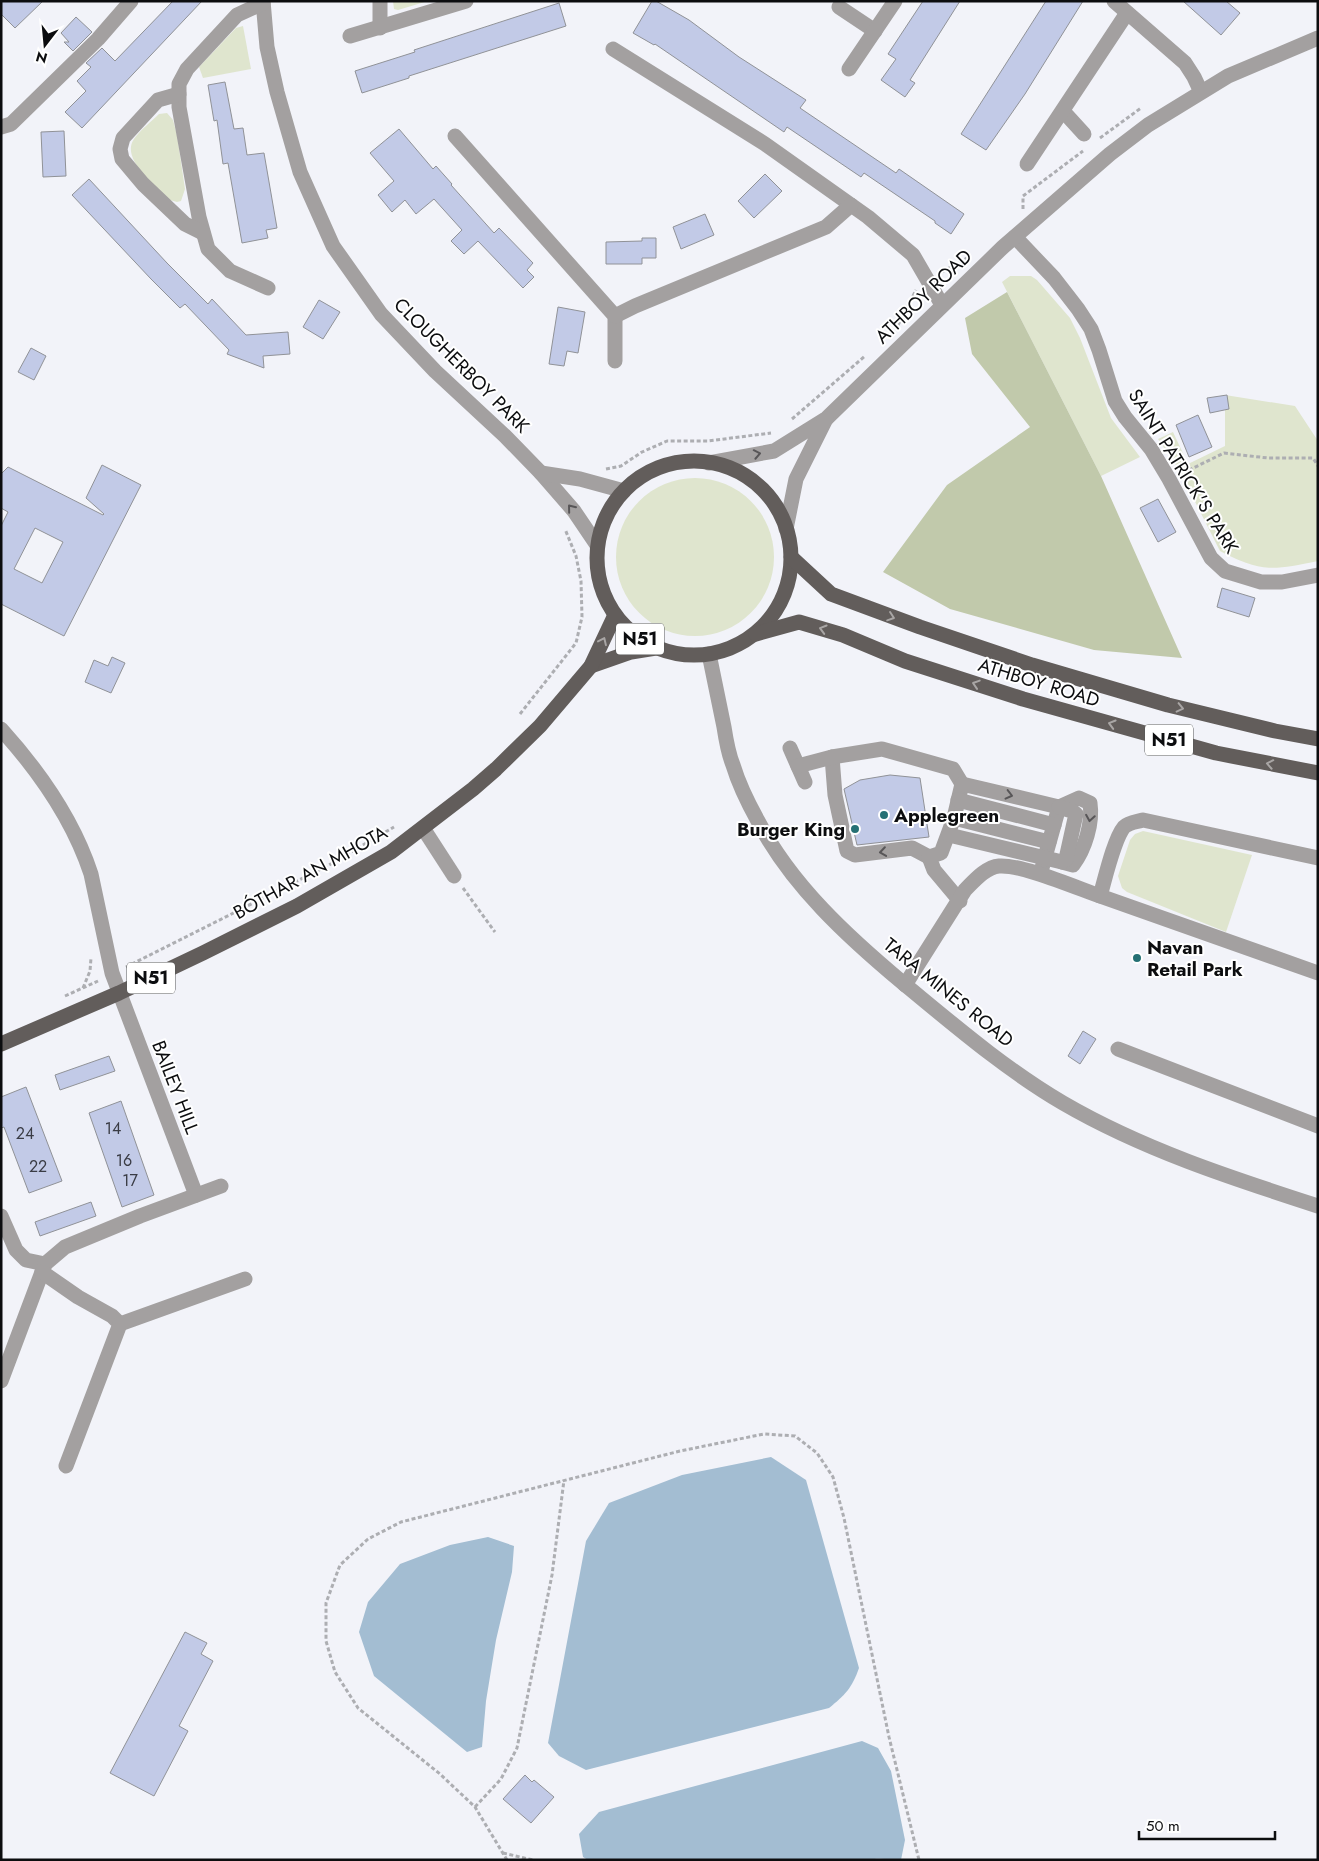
<svg xmlns="http://www.w3.org/2000/svg" width="1319" height="1861" viewBox="0 0 1319 1861" font-family="Jost,sans-serif">
<style>
.green{fill:#dfe5ce}
.forest{fill:#c1c9ab}
.water{fill:#a3bdd2}
.building{fill:#c2cae7;stroke:#909297;fill-rule:evenodd}
.lines{fill:none;stroke-linecap:round;stroke-linejoin:round}
.path{stroke:#adaeb2;stroke-width:3;stroke-dasharray:4 2.5;stroke-linecap:butt}
.minor{stroke:#a3a0a0;stroke-width:15}
.major{stroke:#625d5b;stroke-width:15}
.oneway{stroke:#585658}
.oneway2{stroke:#a9a6a5}
.poi-dot{fill:#257074;stroke:#fff;stroke-width:2}
.labels{text-anchor:middle;stroke-width:4;stroke-linejoin:round;paint-order:stroke}
.number-label{font-size:16px;fill:#3a3c45}
.shield{fill:#fff;stroke:#555657;stroke-width:1}
.shield-label{font-size:18px;font-weight:bold;fill:#0c0d0f}
.street-label{font-size:19px;fill:#0c0d0f;stroke:#fff}
.poi-label{font-size:19px;font-weight:bold;fill:#0c0d0f;stroke:#fff;text-anchor:start}
</style>
<rect width="100%" height="100%" fill="#f2f3f9"/>
<!-- green -->
<g class="green">
<path d="M393,1H428L398,10L394,9Z"/>
<path d="M243,26L251,69L203,78L199,67L236,28Z"/>
<path d="M167,113L173,120L177,135L185,189L181,201L177,202L170,200C157,187 120,159 134,139C140,130 151,122 159,114Z"/>
<path d="M1010,276H1031L1037,280L1070,318L1080,338L1111,418L1140,457L1101,476L1002,282Z"/>
<path d="M1225,395L1295,406L1318,441V561C1273,570 1262,573 1220,551L1178,468L1158,439L1173,432L1188,464L1225,446Z"/>
<circle cx="695" cy="557" r="79"/>
<path d="M1143,831L1252,855L1226,932L1127,892L1122,888L1118,876L1130,840L1135,834Z"/>
</g>
<!-- forest -->
<path class="forest" d="M1007,292L1101,476L1182,658L1094,650L950,609L883,572L947,485L1030,427L972,354L965,318Z"/>
<!-- water -->
<g class="water">
<path d="M771,1457L806,1480L859,1668C852,1688 845,1695 829,1708L586,1770L559,1756L548,1743L586,1541L609,1503L682,1475Z"/>
<path d="M488,1537L514,1546L512,1572L496,1640L486,1701L482,1747L467,1752L374,1676L359,1632L368,1602L400,1564L450,1545Z"/>
<path d="M862,1741L878,1748L891,1771L905,1840L901,1860C891,1860 878,1857 870,1860H588L583,1857L579,1834L599,1812Z"/>
</g>
<!-- building -->
<g class="building">
<path d="M1,1H43L15,28L1,14Z"/>
<path d="M173,1H202L82,128L65,112L86,91L77,81L91,67L86,63L102,48L115,61Z"/>
<path d="M652,1H656L689,20L739,57L806,100L800,108L896,173L899,169L964,214L951,234L935,223V221L864,173L861,177L787,127L784,132L655,44L654,45L633,33Z"/>
<path d="M923,1H960L910,80L915,83L905,97L881,80L896,59L888,54Z"/>
<path d="M1046,1H1083L1025,94L986,150L961,134Z"/>
<path d="M1183,1H1226L1240,13L1221,35Z"/>
<path d="M559,3L566,26L409,76V78L362,93L355,71L415,52L414,50Z"/>
<path d="M76,17L92,32L73,51L64,42H69L61,33Z"/>
<path d="M225,82L234,129L243,128L247,155L264,153L277,228L266,230L268,238L242,243L228,163L223,164L217,120L214,121L208,85Z"/>
<path d="M399,129L433,169L436,166L452,184L451,185L494,233L499,228L533,263L527,270L534,277L523,288L478,241L464,254L451,241L462,230L434,199L416,214L405,200L392,212L378,195L394,181L370,153Z"/>
<path d="M64,131L66,176L43,177L41,132Z"/>
<path d="M765,174L782,191L754,218L738,201Z"/>
<path d="M89,179L167,263L208,304L212,299L246,335L288,332L290,354L263,356L264,368L227,354L229,350L185,304L180,308L151,279L72,195Z"/>
<path d="M705,214L714,235L681,249L673,227Z"/>
<path d="M642,238H656V258H642V264H606V242L642,241Z"/>
<path d="M319,300L340,312L323,339L303,327Z"/>
<path d="M558,307L585,312L578,353L567,351L564,366L549,364Z"/>
<path d="M31,348L46,356L34,380L18,372Z"/>
<path d="M1227,395L1229,409L1210,413L1207,398Z"/>
<path d="M1198,415L1212,447L1189,457L1176,425Z"/>
<path d="M102,465L141,485L64,636L1,604V526L8,512L1,508V474L8,467L103,515L104,514L86,498ZM35,528L63,542L42,583L14,569Z"/>
<path d="M1158,499L1176,532L1158,542L1140,508Z"/>
<path d="M1222,588L1255,598L1249,617L1217,607Z"/>
<path d="M112,657L125,663L111,693L85,682L94,660L108,666Z"/>
<path d="M890,775L920,778L929,837L857,845L844,789L860,780Z"/>
<path d="M1083,1031L1096,1039L1080,1064L1068,1056Z"/>
<path d="M109,1056L115,1071L60,1090L55,1075Z"/>
<path d="M26,1087L62,1181L29,1193L4,1127L1,1128V1097Z"/>
<path d="M121,1101L154,1195L122,1207L89,1113Z"/>
<path d="M91,1202L96,1216L40,1236L35,1222Z"/>
<path d="M185,1632L207,1643L201,1654L213,1661L179,1726L188,1731L154,1796L110,1773Z"/>
<path d="M525,1775L532,1782L534,1780L554,1797L531,1823L503,1799Z"/>
</g>
<g class="lines">
<!-- path -->
<g class="path">
<path d="M1100,138L1141,108"/>
<path d="M1023,209V196L1083,151"/>
<path d="M942,272L967,258"/>
<path d="M898,325L916,290"/>
<path d="M792,419L865,356"/>
<path d="M606,469L621,466L642,452L667,441H708L771,433"/>
<path d="M1183,473L1224,453L1268,458H1313L1318,466"/>
<path d="M520,714L576,643L582,617L581,581L576,556L565,529"/>
<path d="M463,888L495,932"/>
<path d="M126,967L329,865L394,827"/>
<path d="M83,988L90,971L91,958"/>
<path d="M65,996L98,981"/>
<path d="M475,1807L501,1779L517,1748L552,1575L564,1480"/>
<path d="M503,1853L533,1860"/>
<path d="M507,1860L475,1807L440,1774L358,1708L335,1672L326,1641V1603L340,1565L368,1539L401,1522L680,1451L764,1434L795,1436L817,1453L833,1477L844,1518L889,1737L919,1860"/>
</g>
<!-- minor -->
<g class="minor">
<path d="M263,1L267,47L277,92L300,172L333,246L381,314L435,371L505,436L541,473L574,511L597,545"/>
<path d="M380,1V28"/>
<path d="M1114,1L1185,63L1194,77L1201,92"/>
<path d="M263,3L237,15L187,69L179,84V107L199,217L208,249L230,271L268,288"/>
<path d="M839,7L875,31"/>
<path d="M350,36L466,1"/>
<path d="M613,49L765,144L868,217L913,255L942,305"/>
<path d="M849,69L895,1"/>
<path d="M179,94L158,100L123,138L120,149L122,159L143,184L185,224L203,233"/>
<path d="M1063,111L1084,134"/>
<path d="M1,127L11,124L98,39L131,1"/>
<path d="M455,136L615,316V361"/>
<path d="M1027,164L1127,13"/>
<path d="M1015,237L1054,278L1078,309L1091,329L1099,350L1115,401L1125,417L1151,449L1169,479L1211,558L1225,571L1261,582H1282L1318,575"/>
<path d="M615,316L635,306L826,227L851,205"/>
<path d="M709,463L774,451L827,418L1003,247L1110,154L1148,125L1228,76L1318,38"/>
<path d="M541,473L580,479L624,491"/>
<path d="M786,529L796,479L826,419"/>
<path d="M709,654C714,679 719,703 724,727C726,740 728,753 733,765C739,785 748,803 758,821C791,885 848,937 903,983C954,1025 1005,1069 1063,1103C1142,1149 1231,1178 1318,1206"/>
<path d="M1,729C39,771 73,819 91,874L112,973L196,1195"/>
<path d="M790,748L805,782"/>
<path d="M832,757L835,795L847,851L855,855L912,848L929,857"/>
<path d="M798,766L832,757L882,749L953,769L962,784L954,818L941,853L929,857L934,870L960,901"/>
<path d="M962,784L1059,807L1042,868"/>
<path d="M958,800L1054,825"/>
<path d="M1059,807L1079,798L1090,803C1093,823 1085,849 1073,865L1062,862"/>
<path d="M954,818L1049,842"/>
<path d="M423,828L454,876"/>
<path d="M949,835L1062,862L1066,859L1076,814L1072,811L1059,807"/>
<path d="M1100,896L1318,973"/>
<path d="M905,985L965,890C974,881 986,867 999,866C1021,864 1077,888 1100,896C1105,879 1114,839 1124,827C1129,822 1136,822 1143,820L1318,858"/>
<path d="M1118,1049L1318,1126"/>
<path d="M1,1216L16,1250L26,1260L45,1264L1,1381"/>
<path d="M45,1264L65,1247L140,1216L221,1186"/>
<path d="M42,1272L78,1297L112,1316L120,1324L66,1466"/>
<path d="M120,1324L245,1279"/>
</g>
<!-- major -->
<g class="major">
<circle cx="694" cy="558" r="97"/>
<path d="M791,557L831,594L920,627L1032,665L1168,705L1275,731L1318,739"/>
<path d="M756,634L799,622L843,635L905,661L1023,699L1216,753L1318,773"/>
<path d="M591,666L631,652L656,648"/>
<path d="M1,1044L119,993L203,953L297,906L391,852L473,789L496,769L540,726L591,666L615,615"/>
</g>
</g>
<!-- one-way arrows -->
<defs><path id="oneway-chevron" d="M-2-3.5L2.5 0L-2 3.5" fill="none" stroke-width="1.6" stroke-linecap="round" stroke-linejoin="round" transform="scale(1.25)"/></defs>
<g class="oneway">
<use href="#oneway-chevron" transform="translate(757 454) rotate(-11)"/>
<use href="#oneway-chevron" transform="translate(571 508) rotate(-129)"/>
<use href="#oneway-chevron" transform="translate(1009 795) rotate(14)"/>
<use href="#oneway-chevron" transform="translate(1090 818) rotate(99)"/>
<use href="#oneway-chevron" transform="translate(883 852) rotate(172)"/>
</g>
<g class="oneway2">
<use href="#oneway-chevron" transform="translate(891 617) rotate(19)"/>
<use href="#oneway-chevron" transform="translate(823 629) rotate(-164)"/>
<use href="#oneway-chevron" transform="translate(603 641) rotate(-65)"/>
<use href="#oneway-chevron" transform="translate(976 684) rotate(-162)"/>
<use href="#oneway-chevron" transform="translate(1180 708) rotate(13)"/>
<use href="#oneway-chevron" transform="translate(1112 724) rotate(-164)"/>
<use href="#oneway-chevron" transform="translate(1270 764) rotate(-169)"/>
</g>
<!-- markers -->
<g class="poi-dot">
<circle cx="884" cy="815" r="5"/>
<circle cx="855" cy="829" r="5"/>
<circle cx="1137" cy="958" r="5"/>
</g>
<g class="labels">
<!-- number labels -->
<g class="number-label">
<text x="113" y="1134">14</text>
<text x="25" y="1139">24</text>
<text x="124" y="1166">16</text>
<text x="38" y="1172">22</text>
<text x="130" y="1186">17</text>
</g>
<!-- shield labels -->
<g class="shield">
<rect x="616" y="623.5" width="48" height="31" rx="4"/>
<rect x="1145" y="724.5" width="48" height="31" rx="4"/>
<rect x="127" y="962.5" width="48" height="31" rx="4"/>
</g>
<g class="shield-label">
<text x="640" y="645">N51</text>
<text x="1169" y="746">N51</text>
<text x="151" y="984">N51</text>
</g>
<!-- street labels -->
<g class="street-label">
<text transform="translate(923 296) rotate(-44)" y="7">ATHBOY ROAD</text>
<text transform="translate(462 365) rotate(45)" y="7">CLOUGHERBOY PARK</text>
<text transform="translate(1184 471) rotate(58)" y="7">SAINT PATRICK'S PARK</text>
<text transform="translate(1039 682) rotate(17)" y="7">ATHBOY ROAD</text>
<text transform="translate(310 872) rotate(-29)" y="7">BÓTHAR AN MHOTA</text>
<text transform="translate(949 992) rotate(39)" y="7">TARA MINES ROAD</text>
<text transform="translate(176 1087) rotate(69)" y="7">BAILEY HILL</text>
</g>
<!-- poi labels -->
<g class="poi-label">
<text x="894" y="822">Applegreen</text>
<text x="845" y="836" text-anchor="end">Burger King</text>
<text x="1147" y="954">Navan<tspan x="1147" dy="22">Retail Park</tspan></text>
</g>
</g>
<!-- border -->
<rect width="1319" height="1861" fill="none" stroke="#0c0d0f" stroke-width="5"/>
<!-- north arrow -->
<g transform="translate(45 45) rotate(196)" stroke="#ffffff" stroke-width="4" paint-order="stroke">
<path d="M0-4L9 19L0 12L-9 19Z" fill="#0c0d0f"/>
<text y="-8" font-size="14" font-weight="bold" text-anchor="middle" fill="#0c0d0f">N</text>
</g>
<!-- scale -->
<path d="M1139 1831v8h136v-8" fill="none" stroke="#0c0d0f" stroke-width="2.5"/>
<text x="1146" y="1831" font-size="15" fill="#0c0d0f" stroke="#ffffff" stroke-width="4" paint-order="stroke">50 m</text>
</svg>
